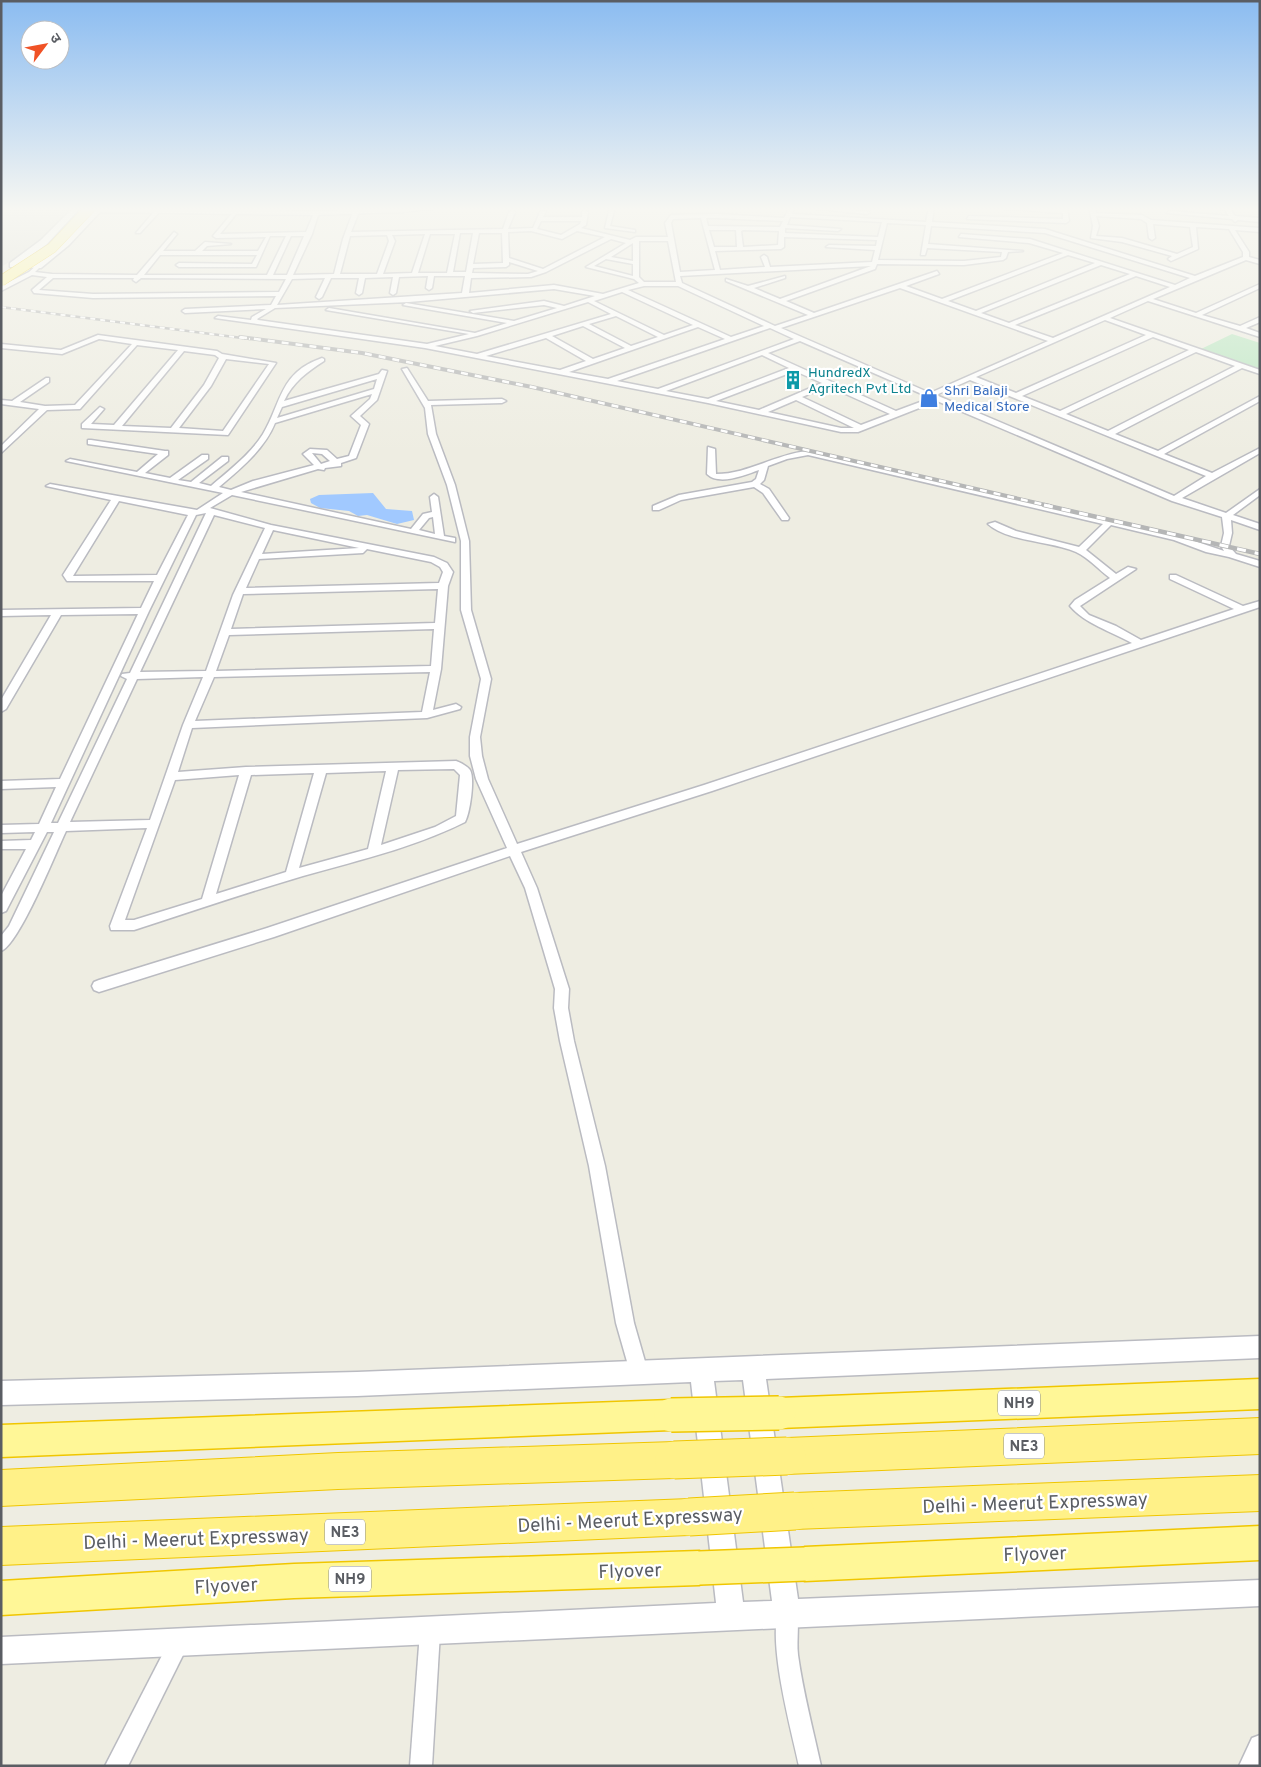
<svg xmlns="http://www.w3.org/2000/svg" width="1261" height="1767" viewBox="0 0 1261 1767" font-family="Overpass,'Noto Sans Devanagari',sans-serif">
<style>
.industrial{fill:#deded6}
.green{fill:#bde7c3}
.water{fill:#a1c9ff}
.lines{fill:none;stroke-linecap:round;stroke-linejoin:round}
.minor-casing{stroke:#babbc1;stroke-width:3}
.tertiary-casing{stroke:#babbc1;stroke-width:3}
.trunk-casing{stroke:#f0c600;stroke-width:3}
.motorway-casing{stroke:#f0c600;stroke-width:2}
.minor{fill:#fff;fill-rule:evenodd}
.tertiary{fill:#fff;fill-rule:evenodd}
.trunk{fill:#fff797;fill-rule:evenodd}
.motorway{fill:#fff188;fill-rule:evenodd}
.rail-far2-casing{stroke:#b5b6b6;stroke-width:2.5}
.rail-far1-casing{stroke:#b5b6b6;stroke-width:4}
.rail-casing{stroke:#b5b6b6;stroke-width:4.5}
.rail-far2{stroke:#fff;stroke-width:2;stroke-dasharray:5;stroke-linecap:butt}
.rail-far1{stroke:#fff;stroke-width:2.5;stroke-dasharray:7;stroke-linecap:butt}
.rail{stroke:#fff;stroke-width:3;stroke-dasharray:9;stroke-linecap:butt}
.trunk-bridge-far1-casing{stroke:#f0c600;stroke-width:11;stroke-linecap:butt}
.trunk-bridge-casing{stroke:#f0c600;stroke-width:36;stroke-linecap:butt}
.motorway-bridge-casing{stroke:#f0c600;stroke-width:39;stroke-linecap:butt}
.trunk-bridge-far1{stroke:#fff797;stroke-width:10}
.trunk-bridge{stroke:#fff797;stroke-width:33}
.motorway-bridge{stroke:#fff188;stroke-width:37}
.labels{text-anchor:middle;stroke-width:4.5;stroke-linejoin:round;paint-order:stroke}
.far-culture-label{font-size:14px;fill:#0d838f;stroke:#fff;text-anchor:start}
.far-shop-label{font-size:14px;fill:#366cbe;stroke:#fff;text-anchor:start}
.shield{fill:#fff;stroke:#8c8e92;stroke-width:1}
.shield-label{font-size:15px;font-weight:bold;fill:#5a5d63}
.near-street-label{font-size:19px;fill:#5a5d63;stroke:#fff}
</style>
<rect width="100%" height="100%" fill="#eeede2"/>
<!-- industrial -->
<path class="industrial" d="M1,207H74L38,244L1,267Z"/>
<!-- green -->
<path class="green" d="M1232,334L1260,343V370L1199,350Z"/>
<!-- water -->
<path class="water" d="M373,493L386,509L412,511L414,520L397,524L367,515L358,516L349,511L320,508L311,503L310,499L319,495Z"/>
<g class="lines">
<!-- minor casing -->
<g class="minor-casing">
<g id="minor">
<path d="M158,207H164L140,233H136Z"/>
<path d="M339,207H345L351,213L346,214Z"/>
<path d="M610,207H615L610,226L635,230V232L605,228Z"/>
<path d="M790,207H795L792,214L926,222L929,207H934L932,222L1045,229L1195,276L1243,257V252L1229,229L1196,227L1198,249L1171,261L1168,259L1172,256L1122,242L1091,238L1093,226L1089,207H1094L1096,213L1142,215L1151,220L1260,228V232L1235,230L1249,252V257L1260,260V264L1246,260L1153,299L1196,313L1260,284V288L1202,315L1240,326L1260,317V322L1246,328L1260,333V337L1148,301L1110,318L1260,370V374L1242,368L1115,434L1158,451L1260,396V401L1164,454L1212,473L1260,448V453L1182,498L1226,513L1260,489V495L1233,515L1260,524V530L1231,520L1232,533L1229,546L1236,554L1260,561V567L1229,557L1206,552L1174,540L1111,525L1086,550L1116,574L1128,567L1136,569L1080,606L1089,615L1116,626L1141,640L1234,609L1170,579V575H1176L1243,606L1260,601V607L712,791L521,852L537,888L569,989L568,1008L574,1041L605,1166L634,1323L648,1372L645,1378L639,1381L633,1378L630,1372L616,1323L589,1166L560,1041L554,1008L555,989L525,888L510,856L274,937L99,992L94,990L92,986L94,982L99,980L267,928L507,848L476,779L470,756V737L481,679L461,610V541L447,485L428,434L425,408L402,369L407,368L428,401L502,399L506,401L502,403L431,405L436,434L455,485L469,541L471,610L491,679L480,737L482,756L488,779L517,844L704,785L1132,643C1112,632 1084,623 1070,606L1075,600L1110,578C1099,570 1089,558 1076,552C1051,541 1008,542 988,524L995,522L1016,531L1079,547L1103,524L808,455L787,459L768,466L764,480L760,484L769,489L789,518L788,520H782L763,493L754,487L681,500L659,510H653V506L679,495L752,482L756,479L759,470C745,475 719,486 707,474L708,447L715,449L716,474C748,474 776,454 808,451L1177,535L1224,551L1221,546L1224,533L1222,517L1172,501L937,401L858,432H841L708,403L425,348L215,318L218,316L251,320L252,317L266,309L185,313L182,311L185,309L271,305L276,296L93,298L34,293L32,290L47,277L32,275L1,291V286L29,272L38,264L41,266L35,272L52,274L137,275L174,232L177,234L163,251H195L205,242L231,244L207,246L202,251H258L266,237L216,238L213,236L234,211L237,213L220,234L306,232L314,213L319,212L312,234L293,275L334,274L343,239L353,212L356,210L359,212L351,232L503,229L509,212L512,210L515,212L508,229L533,228L541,210L546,211L543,217H582V212L585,210L588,212L586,225L581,228L630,240L636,237H668L665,223L671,215L717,214L784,218ZM1096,216L1141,219L1147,223L1149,238L1152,240L1155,238L1153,224L1190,227L1193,247L1177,254L1122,238L1096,236L1099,226ZM790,217L882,222L878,237L785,233V228L838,231L841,229L787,225ZM701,218L715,270L680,272L671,223L673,219ZM706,218H717L783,221L780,227L708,226ZM541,221H581L580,224L561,235L537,229ZM887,223L926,225L921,255H925L927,248L1002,252L1001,257L964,261L878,260ZM931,226L1045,233L1190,278L1175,285L1030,239L961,234L959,237L1029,243L1063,253L942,299L906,286L939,274L937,271L814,313L786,301L875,269L877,264L964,265L1003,260L1006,258L1008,252L1023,251L928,244ZM709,230H736L737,247H714ZM743,230L779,231L778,245L743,247L741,231ZM531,231L562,239L577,231L605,237L543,269L509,258L508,232ZM460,233H473L466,272H453ZM479,233H502L503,263L473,264ZM425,234L412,273L383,274L395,241L392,235ZM430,234H455L447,273H418ZM387,235L389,241L377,274H340L350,236ZM270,236H286L267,275H144L160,255H257L252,264L179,263L176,265L179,267H256ZM291,236H304L287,275H273ZM784,237L877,240L876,246L829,245L826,247L875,250L872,262L770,267L767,257L764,255L761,257L765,267L720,270L715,251L781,249L784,247ZM611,239L626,243L586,267L634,279L639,283L603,294L554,285L469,293L471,278L531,277L546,272ZM639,241H668L676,282H644L639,277ZM633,243V261L611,257ZM1068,255L1095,263L976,311L948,301ZM606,259L633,264V276L594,266ZM509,262L538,271L528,274L472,273L473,268L506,267L509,265ZM1101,265L1130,274L1009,323L981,313ZM871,266L780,299L754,288L785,278V276L748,286L726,279V281L808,315L775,326L682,283L680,276ZM428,276L426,288L429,290L432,288L434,276H465L462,293L277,305L292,279L325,278L316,297L319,299L322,297L331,278H359L356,293L359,295L362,293L365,278L393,277L390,293L393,295L396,293L399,277ZM1136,276L1170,287L1053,338L1015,325ZM53,278H134L133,280L136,282L141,278L286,279L279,292L93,294L39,290ZM644,286H678L764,326L731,337L628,290ZM900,288L1048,341L930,393L781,328ZM554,289L595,296L564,306L544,301L470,311L473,313L544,305L557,308L514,321L406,303L403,305L507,323L475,333L329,308L326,310L469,334L427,344L258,320L257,319L275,308L409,302ZM622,292L693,325L664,335L594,301ZM588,302L611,314L477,354L435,346L477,336ZM616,316L658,337L631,346L589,324ZM1105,320L1146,335L1016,393L976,377ZM583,326L625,348L593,359L552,336ZM698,327L725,339L608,379L569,372ZM770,328L794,339L658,389L617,381ZM1153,337L1189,350L1060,411L1022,396ZM546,338L586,361L560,370L486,356ZM800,341L931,398L896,411L768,353ZM1196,352L1235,366L1108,431L1066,414ZM762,355L789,368L708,399L666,391ZM795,371L822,383L759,410L716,401ZM970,380L1206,476L1174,496L936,395ZM828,386L890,414L861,425L802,397ZM796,400L854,428H841L768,412Z"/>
<path d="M799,207H819L870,212L867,214Z"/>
<path d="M982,207L1063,210V207H1067L1069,221L1066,223L967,219L969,216L1063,219V213Z"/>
<path d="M1213,207L1229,208L1235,216L1260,218V222L1238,220L1235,222L1232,219L1167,213L1170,211L1229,216L1225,210Z"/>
<path d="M98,335L217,351L222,354L276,363L228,435L82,428V424L100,407L104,409L91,424L114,425L178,350L137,345L80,409L47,410L1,453V446L39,409L1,404V400L12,401L46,378H49V382L20,402L45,406L75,405L132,344L99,339L62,354L1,348V344L61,350ZM184,351L215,355L219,358L204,385L171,428L122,426ZM226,359L269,364L223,431L179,428L211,386Z"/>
<path d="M322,358L324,359V361C307,372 293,382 284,401L379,374L382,370L387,371L377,400L360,416L369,424L356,458L341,463V466L325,468L324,470L318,469L241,492L411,529L423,514L432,512L430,497L434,494L438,497L444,536L455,538V542L232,495L210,508L271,525L434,557L447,563L453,572L448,586L441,669L433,710L456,704L461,707L460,709L427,718L192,728L178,772L246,767L456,761C461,763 467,766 470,770C475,778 470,813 465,822C411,849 351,862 293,879C239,895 187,913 134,930H111L110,926L147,828L66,831C56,852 19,945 1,951V936L9,926L54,832H47L6,911L1,913V896L26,849H1V841L31,840L35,832L1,833V825L39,824L56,787L1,789V781L60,779L138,614L61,615L6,709L1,712V700L51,615L1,616V610L141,608L154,581H67L63,575L111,500L46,486L50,484L197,510L223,493L66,461L70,459L137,472L158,454L88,444V440H91L165,451H168V455L145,473L170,478L202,455H208V459L178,480L191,482L222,457H228V461L199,483L211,486C229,470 250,455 263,434C282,402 279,373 322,358ZM377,379L374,389L277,418L282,407ZM372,394L370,399L351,416L361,425L349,456L337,459L327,450L310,449L303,454L314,465L253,481L231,490L219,487C240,469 264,450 275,423ZM312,453L322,454L330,461L321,464ZM119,501L188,515L157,575L73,576ZM206,513L130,673L122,674L121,676L127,679L58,823H51L149,611L196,515ZM214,515L265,528L233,595L206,671L140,672ZM433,517L435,534L419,530L429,518ZM273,530L359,548L262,554ZM367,549L431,562L440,567L443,572L439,583L246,588L259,559L363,553ZM438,589L435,623L231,629L243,594ZM434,629L431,666L216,671L229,635ZM430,672L422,712L195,721L214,677ZM203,677L183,725L150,820L70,822L137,679ZM454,769L460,775L456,816L435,827L381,845L398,770ZM386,771L368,849L299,868L326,773ZM314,773L286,872L216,894L251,775ZM239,775L202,899L134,920H125L175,780Z"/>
<path d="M787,1602L794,1605C801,1620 796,1638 798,1655C803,1692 813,1729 821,1766H799C791,1728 766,1639 780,1605Z"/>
<path d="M430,1622L437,1625L440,1632L432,1766H410L420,1632L423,1625Z"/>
<path d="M179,1633L186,1636L189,1643L128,1766H105L172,1636Z"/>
<path d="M1260,1735V1766H1239L1252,1738Z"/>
</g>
</g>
<!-- tertiary casing -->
<g class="tertiary-casing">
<g id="tertiary">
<path d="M74,207H81L47,244L20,263L36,264L63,241L97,207L316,211L449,207L402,212L316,215L100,212L69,245L41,268L10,267V263L41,240Z"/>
<path d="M1260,1336V1358L766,1379L798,1599L1260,1580V1606L1,1664V1637L716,1603L691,1382L357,1396L1,1405V1381L357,1372ZM743,1380L772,1601L743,1602L714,1381Z"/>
</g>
</g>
<!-- trunk casing -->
<g class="trunk-casing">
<g id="trunk">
<path d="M1260,1379V1409L779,1428L768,1424L764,1413L768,1402L779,1398Z"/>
<path d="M671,1400L682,1404L686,1415L682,1426L671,1430L1,1457V1425Z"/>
<path d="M1260,1526V1560L805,1581L793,1576L788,1564L793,1552L805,1547Z"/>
<path d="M699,1551L711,1556L716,1568L711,1580L699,1585L294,1598L1,1615V1581L294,1564Z"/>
</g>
</g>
<!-- motorway casing -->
<g class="motorway-casing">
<g id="motorway">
<path d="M1260,1418V1454L787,1474L774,1469L769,1456L774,1443L787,1438Z"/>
<path d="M674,1442L687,1447L692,1460L687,1473L674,1478L338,1489L1,1506V1470L338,1453Z"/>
<path d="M1260,1475V1511L795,1529L782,1524L777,1511L782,1498L795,1493Z"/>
<path d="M689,1499L702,1504L707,1517L702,1530L689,1535L1,1565V1527Z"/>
</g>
</g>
<!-- minor -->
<use href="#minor" class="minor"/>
<!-- tertiary -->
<use href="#tertiary" class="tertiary"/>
<!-- trunk -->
<use href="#trunk" class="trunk"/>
<!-- motorway -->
<use href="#motorway" class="motorway"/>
<!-- rail-far2 casing -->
<g class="rail-far2-casing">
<path id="rail-far2" d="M1,307L250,339"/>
</g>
<!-- rail-far1 casing -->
<g class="rail-far1-casing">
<path id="rail-far1" d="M240,337L362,353L532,387L1050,506"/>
</g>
<!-- rail casing -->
<g class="rail-casing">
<path id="rail" d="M1044,505L1260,554"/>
</g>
<!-- rail-far2 -->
<use href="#rail-far2" class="rail-far2"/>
<!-- rail-far1 -->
<use href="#rail-far1" class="rail-far1"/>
<!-- rail -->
<use href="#rail" class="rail"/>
<!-- trunk-bridge-far1 casing -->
<g class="trunk-bridge-far1-casing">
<path id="trunk-bridge-far1" d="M1,281L52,248L91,207"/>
</g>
<!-- trunk-bridge casing -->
<g class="trunk-bridge-casing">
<g id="trunk-bridge">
<path d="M671,1415L779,1413"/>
<path d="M699,1568L805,1564"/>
</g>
</g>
<!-- motorway-bridge casing -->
<g class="motorway-bridge-casing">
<g id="motorway-bridge">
<path d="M674,1460L787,1456"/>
<path d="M689,1517L795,1511"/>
</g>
</g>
<!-- trunk-bridge-far1 -->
<use href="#trunk-bridge-far1" class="trunk-bridge-far1"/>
<!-- trunk-bridge -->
<use href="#trunk-bridge" class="trunk-bridge"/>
<!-- motorway-bridge -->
<use href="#motorway-bridge" class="motorway-bridge"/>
</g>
<!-- sky -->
<linearGradient id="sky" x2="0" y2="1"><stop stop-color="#8bbcf1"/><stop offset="0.46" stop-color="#f7f7f2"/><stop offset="1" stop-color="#f7f7f2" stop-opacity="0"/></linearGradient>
<rect width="1261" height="454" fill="url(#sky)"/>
<!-- icons -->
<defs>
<g id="building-bare" transform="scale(1.5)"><path d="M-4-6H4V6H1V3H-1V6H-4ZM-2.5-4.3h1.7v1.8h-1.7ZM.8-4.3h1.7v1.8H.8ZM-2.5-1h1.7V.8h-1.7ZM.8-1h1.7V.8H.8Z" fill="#0f9aa8" stroke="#fff" stroke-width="2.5" paint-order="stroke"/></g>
<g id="shop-bare" transform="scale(1.5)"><path d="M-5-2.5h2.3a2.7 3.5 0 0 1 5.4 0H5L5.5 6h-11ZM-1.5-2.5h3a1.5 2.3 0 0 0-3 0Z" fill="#3f7fe0" stroke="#fff" stroke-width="2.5" paint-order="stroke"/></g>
</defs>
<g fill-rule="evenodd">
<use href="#building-bare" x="793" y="380"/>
<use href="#shop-bare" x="929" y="398"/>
</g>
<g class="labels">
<!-- far-culture labels -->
<g class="far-culture-label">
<text x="808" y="377">HundredX<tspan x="808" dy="16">Agritech Pvt Ltd</tspan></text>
</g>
<!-- far-shop labels -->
<g class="far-shop-label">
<text x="944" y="395">Shri Balaji<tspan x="944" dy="16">Medical Store</tspan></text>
</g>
<!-- shield labels -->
<g class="shield">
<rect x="998" y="1390.5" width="42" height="25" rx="4"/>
<rect x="1004" y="1433.5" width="40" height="25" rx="4"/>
<rect x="325" y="1519.5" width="40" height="25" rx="4"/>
<rect x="329" y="1566.5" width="42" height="25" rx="4"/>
</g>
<g class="shield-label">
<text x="1019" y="1408">NH9</text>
<text x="1024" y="1451">NE3</text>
<text x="345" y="1537">NE3</text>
<text x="350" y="1584">NH9</text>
</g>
<!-- near-street labels -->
<g class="near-street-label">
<text transform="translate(1035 1502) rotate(-2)" y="7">Delhi - Meerut Expressway</text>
<text transform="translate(630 1519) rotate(-3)" y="7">Delhi - Meerut Expressway</text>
<text transform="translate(196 1538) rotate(-2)" y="7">Delhi - Meerut Expressway</text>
<text transform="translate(1035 1553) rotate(-2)" y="7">Flyover</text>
<text transform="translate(630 1570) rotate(-2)" y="7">Flyover</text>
<text transform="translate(226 1585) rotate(-3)" y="7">Flyover</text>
</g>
</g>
<!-- border -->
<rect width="1261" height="1767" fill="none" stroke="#5a5d63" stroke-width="5"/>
<!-- north arrow -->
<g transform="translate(45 45) rotate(58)"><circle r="24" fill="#ffffff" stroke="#bdbec1"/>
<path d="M0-4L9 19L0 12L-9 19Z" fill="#f05226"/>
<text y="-8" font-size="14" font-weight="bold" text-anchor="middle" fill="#5a5d63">उ</text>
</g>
</svg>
